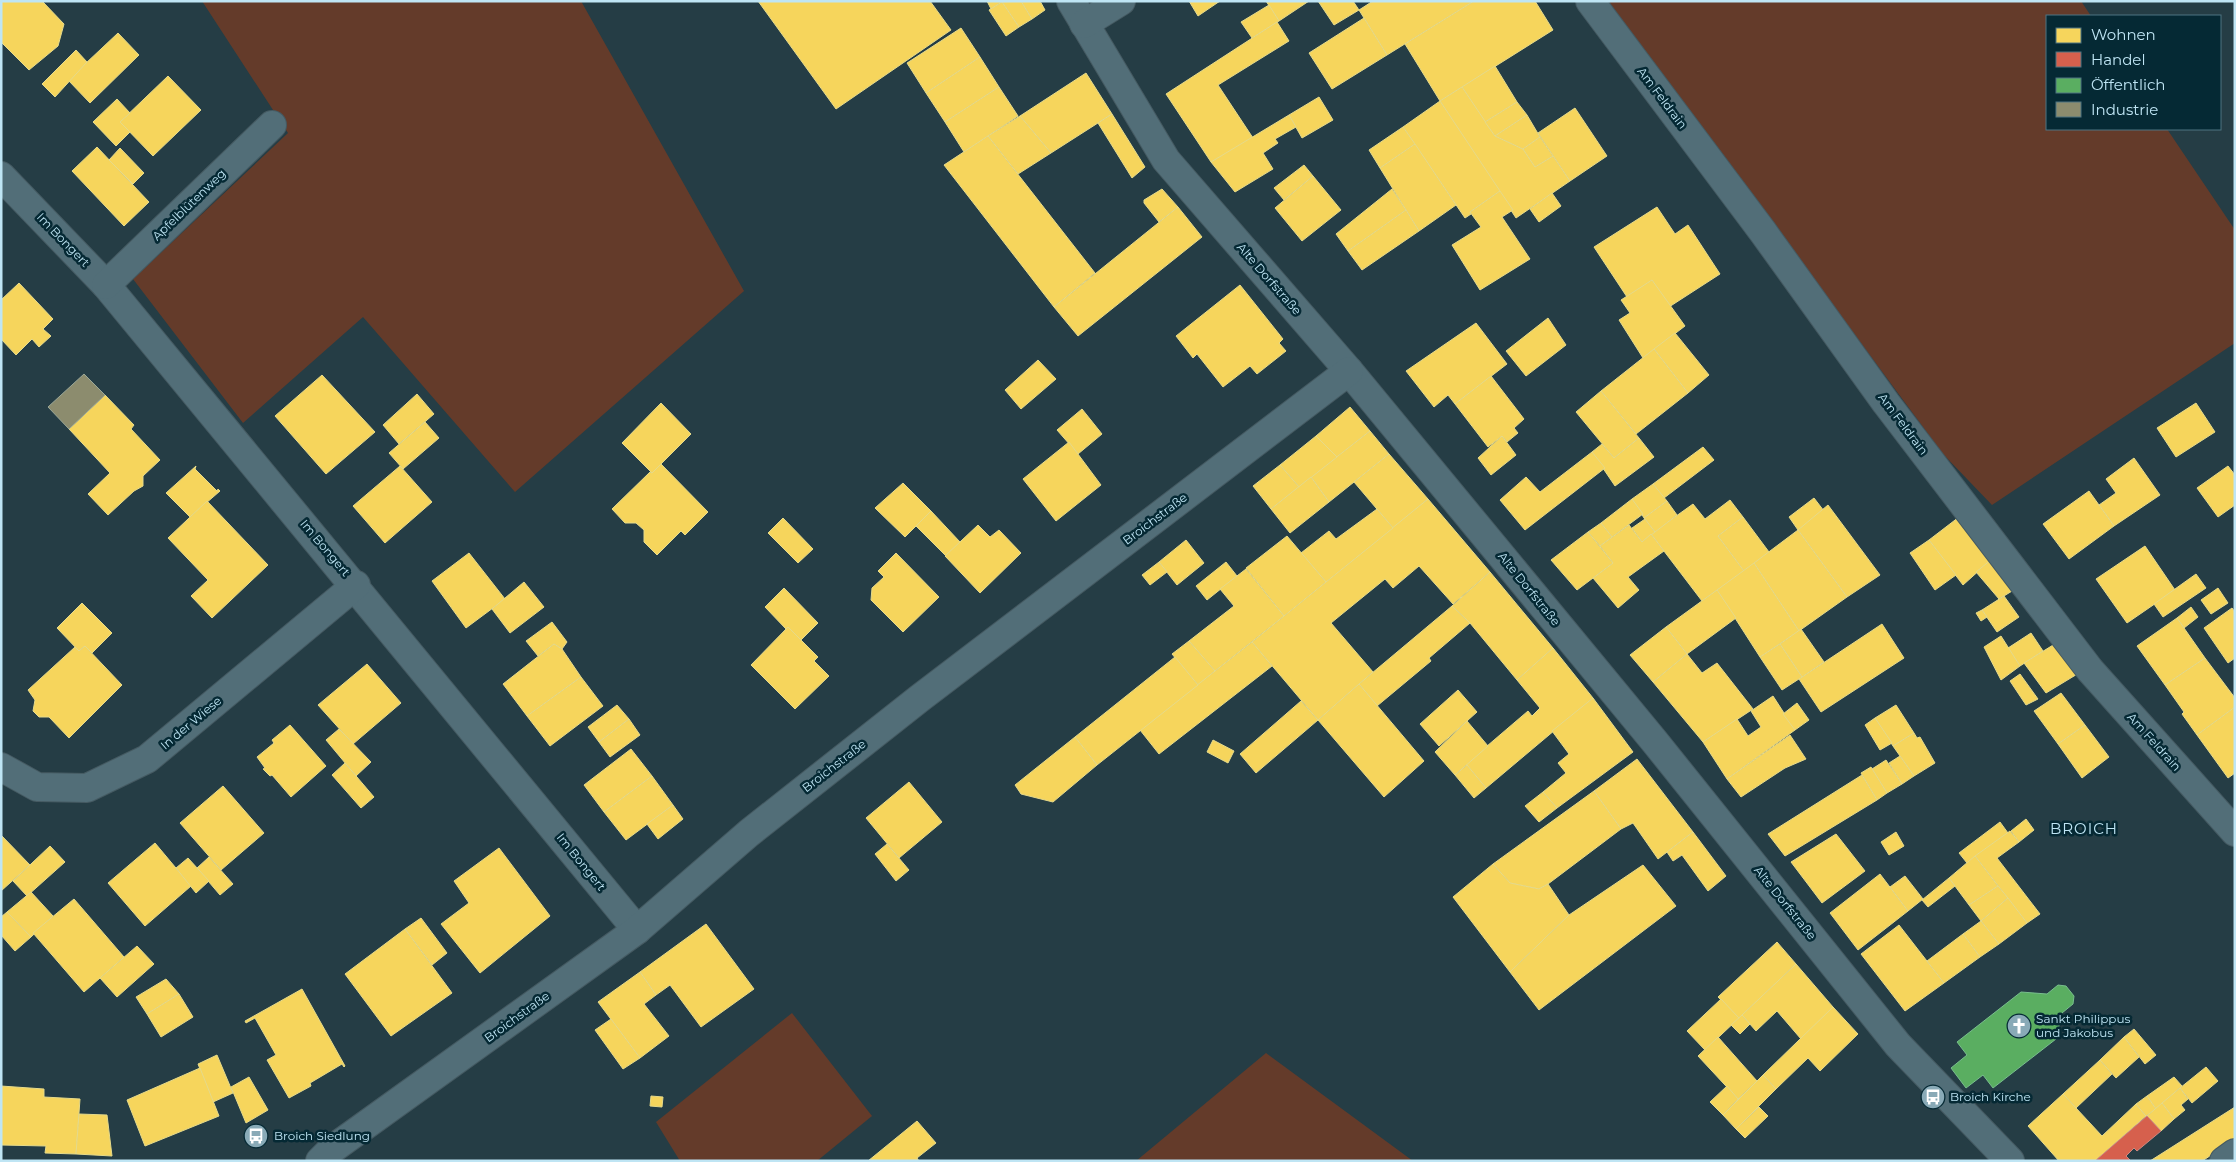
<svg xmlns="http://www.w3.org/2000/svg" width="2236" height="1162" viewBox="0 0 2236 1162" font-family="Montserrat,sans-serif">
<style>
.green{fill:#643b2a}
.homes{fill:#f6d55c;stroke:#e6da8a}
.shops{fill:#d6604d;stroke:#cf887f}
.public{fill:#5aae61;stroke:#78be8d}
.industry{fill:#8c8c6e;stroke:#9ba796}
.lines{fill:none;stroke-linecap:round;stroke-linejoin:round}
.minor-casing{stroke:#455a62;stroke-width:30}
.minor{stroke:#526e78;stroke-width:28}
.labels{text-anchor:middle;stroke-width:5;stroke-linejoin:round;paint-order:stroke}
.street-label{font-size:12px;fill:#bfe5f4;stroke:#052934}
.poi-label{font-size:12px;fill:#bfe5f4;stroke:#052934;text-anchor:start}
.quarter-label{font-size:15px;letter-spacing:1px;fill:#bfe5f4;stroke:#052934}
</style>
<rect width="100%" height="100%" fill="#253d45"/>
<!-- green -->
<g class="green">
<path d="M202,1H581L744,291L515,492L363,317L243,423L133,279L288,133Z"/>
<path d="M1608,1H2081L2091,16H2047V129H2167L2235,230V343L1992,505L1943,454Z"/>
<path d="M792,1013L872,1116L817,1161H680L656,1122Z"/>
<path d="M1266,1053L1413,1161H1136Z"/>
</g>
<!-- homes -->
<g class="homes">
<path d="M1,1H46L43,2L64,24L58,46L29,70L1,42Z"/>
<path d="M758,1H930L951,30L836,109Z"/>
<path d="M987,1H1003L991,9Z"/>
<path d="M1021,1L1032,19L1019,27L1002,2Z"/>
<path d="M1021,1H1040L1045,10L1032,19Z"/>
<path d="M1189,1H1220L1198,16Z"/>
<path d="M1266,1H1309L1279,21Z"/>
<path d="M1318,1H1353L1359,10L1334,25Z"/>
<path d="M1373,1H1474L1387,55L1359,10Z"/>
<path d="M1474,1H1535L1553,30L1440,101L1405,44Z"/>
<path d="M1002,2L1019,27L1006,36L989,10Z"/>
<path d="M1269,5L1279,21L1252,38L1241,22Z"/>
<path d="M1364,18L1387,55L1332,89L1309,53Z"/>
<path d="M1277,22L1289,41L1218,85L1253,138L1211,162L1166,94Z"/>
<path d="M961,28L980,57L926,93L907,63Z"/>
<path d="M118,33L139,55L90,103L68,80Z"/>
<path d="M76,50L87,62L55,97L42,84Z"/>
<path d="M980,57L999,87L945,122L926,93Z"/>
<path d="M1495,66L1517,102L1485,122L1462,87Z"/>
<path d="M1086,73L1112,114L1051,153L1020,116Z"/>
<path d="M168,76L201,110L153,156L120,122Z"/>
<path d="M999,87L1018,116L964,152L945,122Z"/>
<path d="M1462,87L1495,136L1523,149L1535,167L1553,156L1570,181L1516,218L1440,101Z"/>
<path d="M1319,97L1333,120L1302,138L1289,115Z"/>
<path d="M117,99L130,113L120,122L130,132L116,146L93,122Z"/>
<path d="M1440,101L1500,191L1470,212L1471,214L1465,218L1403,127Z"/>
<path d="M1517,102L1527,115L1495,136L1485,122Z"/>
<path d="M1575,108L1607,156L1570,181L1538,133Z"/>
<path d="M1112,114L1145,167L1132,178L1098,123Z"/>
<path d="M1289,115L1296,127L1275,139L1278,143L1263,153L1273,169L1235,192L1211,162Z"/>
<path d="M1527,115L1540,137L1523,149L1495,136Z"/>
<path d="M1020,116L1051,153L1018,174L988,136Z"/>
<path d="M1403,127L1415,144L1380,168L1369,150Z"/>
<path d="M988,136L1095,273L1054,307L944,165Z"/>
<path d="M1540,137L1553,156L1535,167L1523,149Z"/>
<path d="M1415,144L1456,205L1419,231L1380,168Z"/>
<path d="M97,147L149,202L124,226L72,171Z"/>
<path d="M120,148L144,173L133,184L109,160Z"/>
<path d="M1304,165L1313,176L1284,200L1274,188Z"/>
<path d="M1313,176L1341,210L1302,241L1275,208Z"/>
<path d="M1162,189L1178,207L1159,222L1144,203V200Z"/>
<path d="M1392,189L1406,210L1348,251L1336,234Z"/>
<path d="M1500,191L1513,210L1502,217L1530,259L1480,290L1452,245L1481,227L1470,212Z"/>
<path d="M1552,193L1561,206L1539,222L1530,209Z"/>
<path d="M1178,207L1202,237L1078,336L1054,307Z"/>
<path d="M1657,207L1675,234L1688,225L1720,274L1669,307L1652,280L1627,297L1594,247Z"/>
<path d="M1406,210L1419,231L1362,270L1348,251Z"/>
<path d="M1652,280L1685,326L1643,358L1619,320L1630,313L1621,300Z"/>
<path d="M19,283L53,319L43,329L51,336L39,347L32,339L16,355L1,339V300Z"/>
<path d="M1240,285L1283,339L1279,343L1286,351L1257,374L1250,366L1223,387L1197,354L1193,358L1176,336Z"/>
<path d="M1548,318L1566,345L1526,376L1506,351Z"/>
<path d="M1476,323L1507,364L1455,404L1448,395L1434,407L1406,371Z"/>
<path d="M1675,333L1709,375L1688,393L1654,349Z"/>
<path d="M1654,349L1688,393L1636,434L1601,391Z"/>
<path d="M1038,360L1056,379L1021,409L1005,390Z"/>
<path d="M322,375L375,432L326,474L275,416Z"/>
<path d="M1491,376L1524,419L1514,428L1518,433L1507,442L1502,436L1488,447L1455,404Z"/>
<path d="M1601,391L1639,438L1614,458L1576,412Z"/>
<path d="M417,394L434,414L399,444L383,425Z"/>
<path d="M105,395L134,425L131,429L160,460L143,476V486L134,491L108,515L88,494L110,473L69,429Z"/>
<path d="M661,403L691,434L652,473L622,443Z"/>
<path d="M2196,403L2215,432L2176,457L2157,428Z"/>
<path d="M1350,407L1370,431L1337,457L1316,436Z"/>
<path d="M1082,409L1102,434L1078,454L1057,430Z"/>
<path d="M425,422L439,438L403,469L389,453Z"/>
<path d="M1370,431L1389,454L1329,502L1311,477Z"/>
<path d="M1316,436L1337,457L1299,487L1280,465Z"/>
<path d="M1502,436L1516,455L1491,475L1478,458Z"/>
<path d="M1639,438L1654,457L1615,486L1592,452L1602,444L1614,458Z"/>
<path d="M1069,442L1101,485L1056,521L1023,479Z"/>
<path d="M1703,447L1714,460L1664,498L1653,484Z"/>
<path d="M1592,452L1605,468L1525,530L1500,500L1526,477L1540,492Z"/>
<path d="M1389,454L1428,499L1393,528L1354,482Z"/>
<path d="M2134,458L2160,495L2114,526L2099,505L2116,493L2106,479Z"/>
<path d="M661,464L708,512L685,535L681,531L657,555L644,542V530L636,523H625L612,509L650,472L652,473Z"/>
<path d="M1280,465L1299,487L1271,509L1253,486Z"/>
<path d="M196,466L195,469L217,491L218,489L220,491L190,517L166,493Z"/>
<path d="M400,466L432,502L385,543L353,506Z"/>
<path d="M2228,466L2235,475V505L2218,517L2197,488Z"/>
<path d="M1311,477L1329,502L1290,533L1271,509Z"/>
<path d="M903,483L931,511L905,537L875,508Z"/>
<path d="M1653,484L1667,501L1644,518L1632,499Z"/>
<path d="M2089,491L2114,526L2069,559L2043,524Z"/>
<path d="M1814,498L1824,511L1798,530L1789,517Z"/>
<path d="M1428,499L1490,572L1453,604L1419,566L1393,588L1385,579L1331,623L1373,672L1318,720L1252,642Z"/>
<path d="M1632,499L1643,514L1612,537L1601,523Z"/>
<path d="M1730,500L1743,517L1718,536L1744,571L1702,601L1651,534L1693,504L1705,519Z"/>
<path d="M207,501L268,565L212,618L191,596L208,580L168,538Z"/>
<path d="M1667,501L1677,515L1655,532L1644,518Z"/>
<path d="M1828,505L1880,575L1847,597L1798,530Z"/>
<path d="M1377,509L1393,528L1326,582L1301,553L1329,531L1336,539Z"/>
<path d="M931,511L960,542L946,556L916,526Z"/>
<path d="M1743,517L1769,552L1744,571L1718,536Z"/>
<path d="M1959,517L1992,559L1963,585L1929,540Z"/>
<path d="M783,518L813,549L798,563L768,533Z"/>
<path d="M1645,519L1655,532L1642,542L1632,528Z"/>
<path d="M1601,523L1612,537L1600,546L1588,532Z"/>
<path d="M978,525L990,537L999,530L1021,553L980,593L945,556Z"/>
<path d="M1629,525L1642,542L1651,534L1664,551L1628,577L1639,590L1618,608L1593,578L1613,563L1600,546Z"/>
<path d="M1798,530L1847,597L1799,631L1754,563Z"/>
<path d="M1588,532L1613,563L1577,590L1551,560Z"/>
<path d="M1287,536L1326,582L1284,616L1246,568Z"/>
<path d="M1186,540L1204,563L1177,585L1159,562Z"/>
<path d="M1929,540L1956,575L1935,590L1910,553Z"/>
<path d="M2145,546L2175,590L2127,623L2096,579Z"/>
<path d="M469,553L505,599L466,628L432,581Z"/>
<path d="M896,553L939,597L903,632L871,600L872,588L884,577L878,571Z"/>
<path d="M1992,559L2017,588L1999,599L1976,572Z"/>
<path d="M1159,562L1167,572L1150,585L1142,575Z"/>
<path d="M1226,562L1237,576L1207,600L1196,586Z"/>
<path d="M1754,563L1799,631L1760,657L1717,590Z"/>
<path d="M1246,569L1284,616L1215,671L1189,641L1234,606L1220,589Z"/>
<path d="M1490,572L1553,648L1517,680L1470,623L1452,606Z"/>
<path d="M2196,574L2206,588L2163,617L2154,604Z"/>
<path d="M524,582L544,607L510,633L492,609Z"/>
<path d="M784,588L818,623L801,640L788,627L786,629L765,607Z"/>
<path d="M2218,588L2228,603L2211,614L2201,600Z"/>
<path d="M1717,590L1736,618L1687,654L1666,627Z"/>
<path d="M2004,596L2019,617L1997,632L1982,610Z"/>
<path d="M82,603L112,633L92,653L85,646L79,651L57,628Z"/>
<path d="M1452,606L1470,623L1429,658L1431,661L1377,706L1359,684Z"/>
<path d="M2191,607L2198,617L2184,628L2177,618Z"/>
<path d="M2232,608L2235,612V658L2228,663L2204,628Z"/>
<path d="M1982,610L1987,617L1981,621L1976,613Z"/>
<path d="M2177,618L2205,658L2165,685L2137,646Z"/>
<path d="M552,622L567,642L562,649L554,644L538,656L526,641Z"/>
<path d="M1882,624L1904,658L1821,712L1799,679Z"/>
<path d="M788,627L818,657L814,661L829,676L795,709L751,665Z"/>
<path d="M1666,627L1687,654L1653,682L1630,655Z"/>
<path d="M1801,629L1824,662L1802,677L1780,644Z"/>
<path d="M2031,633L2043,651L2020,666L2008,648Z"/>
<path d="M2001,636L2020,666L2001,680L1984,647Z"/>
<path d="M1189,641L1215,671L1198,685L1172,654Z"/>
<path d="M1252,642L1272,666L1159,754L1140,730Z"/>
<path d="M2058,642L2079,673L2046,693L2024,663Z"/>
<path d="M554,644L562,649L581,677L527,716L503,684Z"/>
<path d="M1780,644L1802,677L1782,690L1760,657Z"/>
<path d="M85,646L122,685L69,738L49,717H39L33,711L35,700L28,690L75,647L79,651Z"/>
<path d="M1553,648L1593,698L1486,788L1466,764L1528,711L1532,716L1540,708L1517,680Z"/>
<path d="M1687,654L1702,673L1717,663L1753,709L1703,742L1653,682Z"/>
<path d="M1175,657L1198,685L1097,765L1075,737Z"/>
<path d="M2205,658L2235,698V707L2197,735L2182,714L2184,712L2165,685Z"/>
<path d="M367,664L401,703L353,744L318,705Z"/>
<path d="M2020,674L2038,699L2026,705L2010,681Z"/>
<path d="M581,677L603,706L550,746L527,716Z"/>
<path d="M1359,684L1424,761L1384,797L1318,720Z"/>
<path d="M1458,690L1477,712L1439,746L1420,724Z"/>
<path d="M2061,693L2085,725L2058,744L2034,711Z"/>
<path d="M1773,696L1795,730L1727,779L1703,742L1737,719L1748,736L1761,727L1751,711Z"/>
<path d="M1593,698L1633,752L1557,808L1543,792L1566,773L1558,763L1569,754L1552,731Z"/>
<path d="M1301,701L1318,720L1256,773L1240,754Z"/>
<path d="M1797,703L1809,720L1795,730L1783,714Z"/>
<path d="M617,705L629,719L599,742L588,727Z"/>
<path d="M1896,705L1914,733L1893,746L1875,718Z"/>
<path d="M2235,707V773L2228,778L2197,735Z"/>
<path d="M1875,718L1892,743L1880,750L1865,725Z"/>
<path d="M629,719L640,735L610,757L599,742Z"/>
<path d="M1467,721L1488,746L1455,775L1435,752Z"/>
<path d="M290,725L326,766L291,797L272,775L270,776L263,769L265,768L257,757L274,743L272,740Z"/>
<path d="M2085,725L2109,757L2082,778L2058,744Z"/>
<path d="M339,729L371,762L356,776L326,740Z"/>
<path d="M1914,733L1917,738L1920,737L1935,763L1914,776L1893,746Z"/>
<path d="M1790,735L1806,759L1785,768L1741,797L1727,779Z"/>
<path d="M1075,737L1097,765L1053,802L1021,794L1015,785Z"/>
<path d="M1213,740L1234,751L1228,763L1207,752Z"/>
<path d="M631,749L652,776L604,812L584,785Z"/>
<path d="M1900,756L1914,776L1902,784L1889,763Z"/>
<path d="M1637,759L1693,832L1658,859L1633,823L1621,829L1594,791Z"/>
<path d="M1886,760L1902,784L1887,793L1872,769Z"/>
<path d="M345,763L374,797L361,808L332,775Z"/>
<path d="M1467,765L1486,788L1474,798L1455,775Z"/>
<path d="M1871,767L1887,793L1877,800L1861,773Z"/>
<path d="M1862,775L1877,800L1785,856L1768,834Z"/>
<path d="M652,776L673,805L626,840L604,812Z"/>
<path d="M909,782L942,822L899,858L866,818Z"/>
<path d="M223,786L264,833L221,870L180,823Z"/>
<path d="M1594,791L1621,829L1548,884L1539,889L1510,883L1493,864Z"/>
<path d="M1543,792L1557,808L1539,822L1525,806Z"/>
<path d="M673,805L683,819L658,839L647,824Z"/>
<path d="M2026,819L2034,830L2019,842L2011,831Z"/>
<path d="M2000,822L2008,833L1967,863L1959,853Z"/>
<path d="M2010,831L2019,842L1997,858L2040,914L2027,923L1975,856Z"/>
<path d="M1693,832L1726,876L1708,891L1682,855L1673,861L1667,852Z"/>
<path d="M1896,832L1904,846L1889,855L1881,842Z"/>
<path d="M1836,834L1865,871L1822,903L1791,862Z"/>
<path d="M1,835L30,865L1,891Z"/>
<path d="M155,843L191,886L145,926L108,883Z"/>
<path d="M887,844L909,870L896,881L875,854Z"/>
<path d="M50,846L65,862L27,896L13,881Z"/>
<path d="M499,848L550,916L480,973L441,924L469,903L454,881Z"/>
<path d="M1975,856L1998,886L1969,905L1949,878Z"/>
<path d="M209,857L233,884L220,895L197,868Z"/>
<path d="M188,858L209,881L196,893L176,868Z"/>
<path d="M1493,864L1510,883L1539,889L1548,884L1569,915L1510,972L1453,897Z"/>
<path d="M1643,865L1676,906L1539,1010L1510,972L1569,915Z"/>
<path d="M1880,874L1908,911L1858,950L1830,913Z"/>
<path d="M1905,876L1923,899L1908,911L1890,887Z"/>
<path d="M1949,878L1955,886L1928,907L1922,900Z"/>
<path d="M1998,886L2008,898L1981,921L1969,905Z"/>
<path d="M31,892L53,916L31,937L7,912Z"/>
<path d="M2008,898L2027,923L1999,944L1981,921Z"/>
<path d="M74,899L124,957L84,992L33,933Z"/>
<path d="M7,912L31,937L15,951L1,935V917Z"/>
<path d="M421,918L447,953L432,965L405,929Z"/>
<path d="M1981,921L1999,944L1980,957L1963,934Z"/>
<path d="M706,924L754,989L701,1027L670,985L656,995L640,972Z"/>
<path d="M1899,925L1944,983L1905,1011L1861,954Z"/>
<path d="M405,929L452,993L391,1036L345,974Z"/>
<path d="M1963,934L1980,957L1944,983L1927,961Z"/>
<path d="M1777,942L1796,964L1739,1018L1718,997Z"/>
<path d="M137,946L154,964L117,997L100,978Z"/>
<path d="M1796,964L1833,1007L1801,1039L1777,1011L1756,1031L1742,1015Z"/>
<path d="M640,972L656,995L644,1004L669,1036L640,1058L598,1002Z"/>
<path d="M166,979L179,994L147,1014L136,997Z"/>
<path d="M302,989L345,1066L344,1067L342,1064L310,1083L311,1086L289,1098L267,1060L276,1055L255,1018L246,1023L245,1021Z"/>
<path d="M179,994L193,1017L161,1037L147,1014Z"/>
<path d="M1721,999L1739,1018L1705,1050L1687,1031Z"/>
<path d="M1833,1007L1858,1034L1820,1071L1808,1058L1776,1089L1763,1075Z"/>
<path d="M1742,1015L1750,1024L1740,1034L1731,1025Z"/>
<path d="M611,1019L640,1058L623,1069L595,1030Z"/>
<path d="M2134,1029L2156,1055L2145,1064L2124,1037Z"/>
<path d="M1718,1037L1757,1081L1738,1099L1698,1056Z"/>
<path d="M2124,1037L2139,1057L2116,1078L2100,1060Z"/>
<path d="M217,1055L233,1093L213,1102L198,1064Z"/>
<path d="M2100,1060L2112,1074L2076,1108L2063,1094Z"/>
<path d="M2206,1067L2218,1081L2192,1103L2180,1088Z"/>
<path d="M200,1068L219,1116L145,1146L127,1100Z"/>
<path d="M1763,1075L1776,1089L1736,1129L1723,1115Z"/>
<path d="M249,1077L268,1110L246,1123L231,1087Z"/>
<path d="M2174,1077L2182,1086L2156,1109L2147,1096Z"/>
<path d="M1,1086L44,1089V1097L80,1099L76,1154L45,1153L46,1146L1,1145Z"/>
<path d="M1727,1086L1738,1099L1723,1115L1710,1102Z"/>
<path d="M2180,1088L2188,1099L2181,1105L2185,1110L2174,1119L2162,1103Z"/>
<path d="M2063,1094L2102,1136L2136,1104L2146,1116L2095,1161H2059L2028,1126Z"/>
<path d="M651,1096L663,1097L662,1107L650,1106Z"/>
<path d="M2147,1096L2156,1109L2146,1116L2136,1104Z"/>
<path d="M2162,1103L2174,1119L2161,1131L2147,1116Z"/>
<path d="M1759,1107L1768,1116L1745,1138L1736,1129Z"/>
<path d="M2235,1107V1140L2202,1161H2150Z"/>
<path d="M79,1114L107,1115L112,1156L76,1154Z"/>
<path d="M917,1121L936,1143L917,1158L919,1161H868Z"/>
</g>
<!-- shops -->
<path class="shops" d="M2147,1116L2161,1131L2137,1151L2134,1148L2126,1156L2131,1161H2095Z"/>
<!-- public -->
<path class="public" d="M2058,985L2066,986L2074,996L2073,1004L2062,1013L2056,1039L1993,1088L1983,1075L1966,1088L1951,1068L1967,1055L1957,1042L2021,992L2047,994Z"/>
<!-- industry -->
<path class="industry" d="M84,374L105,395L69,429L48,407Z"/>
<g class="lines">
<!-- minor casing -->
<g class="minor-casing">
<g id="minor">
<path d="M1071,1L1166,160L1349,371L1655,742L1898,1045L2010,1161"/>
<path d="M1590,1L1763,232L1886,403L2090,670L2235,832"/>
<path d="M1084,24L1121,1"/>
<path d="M1,176L106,285L637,930"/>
<path d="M106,285L272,125"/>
<path d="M1,767L37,787L87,788L147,759L356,585"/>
<path d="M320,1161L331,1150L637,930L749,833L920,698L1349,371"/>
<path d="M2224,1161L2235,1153"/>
</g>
</g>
<!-- minor -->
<use href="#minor" class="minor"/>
</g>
<!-- icons -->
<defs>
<g id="church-disc" transform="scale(1.25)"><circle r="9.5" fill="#89aab7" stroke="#052934"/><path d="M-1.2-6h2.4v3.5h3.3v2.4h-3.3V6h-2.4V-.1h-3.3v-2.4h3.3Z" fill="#fff"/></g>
<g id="bus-disc" transform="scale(1.25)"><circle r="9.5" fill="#89aab7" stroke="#052934"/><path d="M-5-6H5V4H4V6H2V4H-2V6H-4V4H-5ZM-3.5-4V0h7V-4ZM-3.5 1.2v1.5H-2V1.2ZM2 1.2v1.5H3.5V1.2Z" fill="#fff"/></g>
</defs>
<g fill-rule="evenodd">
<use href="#church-disc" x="2019" y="1026"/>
<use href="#bus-disc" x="1933" y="1097"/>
<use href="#bus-disc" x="256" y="1136"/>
</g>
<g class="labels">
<!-- street labels -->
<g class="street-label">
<text transform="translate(1662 98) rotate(53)" y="4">Am Feldrain</text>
<text transform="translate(189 205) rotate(-44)" y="4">Apfelblütenweg</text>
<text transform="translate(63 240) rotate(46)" y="4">Im Bongert</text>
<text transform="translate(1269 279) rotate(49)" y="4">Alte Dorfstraße</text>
<text transform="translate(1903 424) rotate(53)" y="4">Am Feldrain</text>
<text transform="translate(1155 519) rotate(-37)" y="4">Broichstraße</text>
<text transform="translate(325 548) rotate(50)" y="4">Im Bongert</text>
<text transform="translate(1529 589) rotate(51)" y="4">Alte Dorfstraße</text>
<text transform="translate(191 723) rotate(-40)" y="4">In der Wiese</text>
<text transform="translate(2154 742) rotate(48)" y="4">Am Feldrain</text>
<text transform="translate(834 766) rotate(-38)" y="4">Broichstraße</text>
<text transform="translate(581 862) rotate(51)" y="4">Im Bongert</text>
<text transform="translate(1785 903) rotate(51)" y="4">Alte Dorfstraße</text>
<text transform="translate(517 1017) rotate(-36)" y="4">Broichstraße</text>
</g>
<!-- poi labels -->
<g class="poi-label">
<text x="2036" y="1023">Sankt Philippus<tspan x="2036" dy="14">und Jakobus</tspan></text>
<text x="1950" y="1101">Broich Kirche</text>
<text x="274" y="1140">Broich Siedlung</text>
</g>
<!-- quarter labels -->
<g class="quarter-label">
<text x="2084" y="834">BROICH</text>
</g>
</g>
<!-- border -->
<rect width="2236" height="1162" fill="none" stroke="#bfe5f4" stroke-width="5"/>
<!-- legend -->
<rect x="2046" y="15" width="175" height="115" fill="#052934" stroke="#4f7481"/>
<rect x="2056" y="28" width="25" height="15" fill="#f6d55c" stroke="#4f7481"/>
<text x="2091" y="40" font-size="15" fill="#bfe5f4">Wohnen</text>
<rect x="2056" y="52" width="25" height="15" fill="#d6604d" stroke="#4f7481"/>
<text x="2091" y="65" font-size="15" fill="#bfe5f4">Handel</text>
<rect x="2056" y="78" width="25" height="15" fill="#5aae61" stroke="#4f7481"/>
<text x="2091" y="90" font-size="15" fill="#bfe5f4">Öffentlich</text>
<rect x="2056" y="102" width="25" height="15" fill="#8c8c6e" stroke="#4f7481"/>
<text x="2091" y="115" font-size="15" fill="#bfe5f4">Industrie</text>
</svg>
